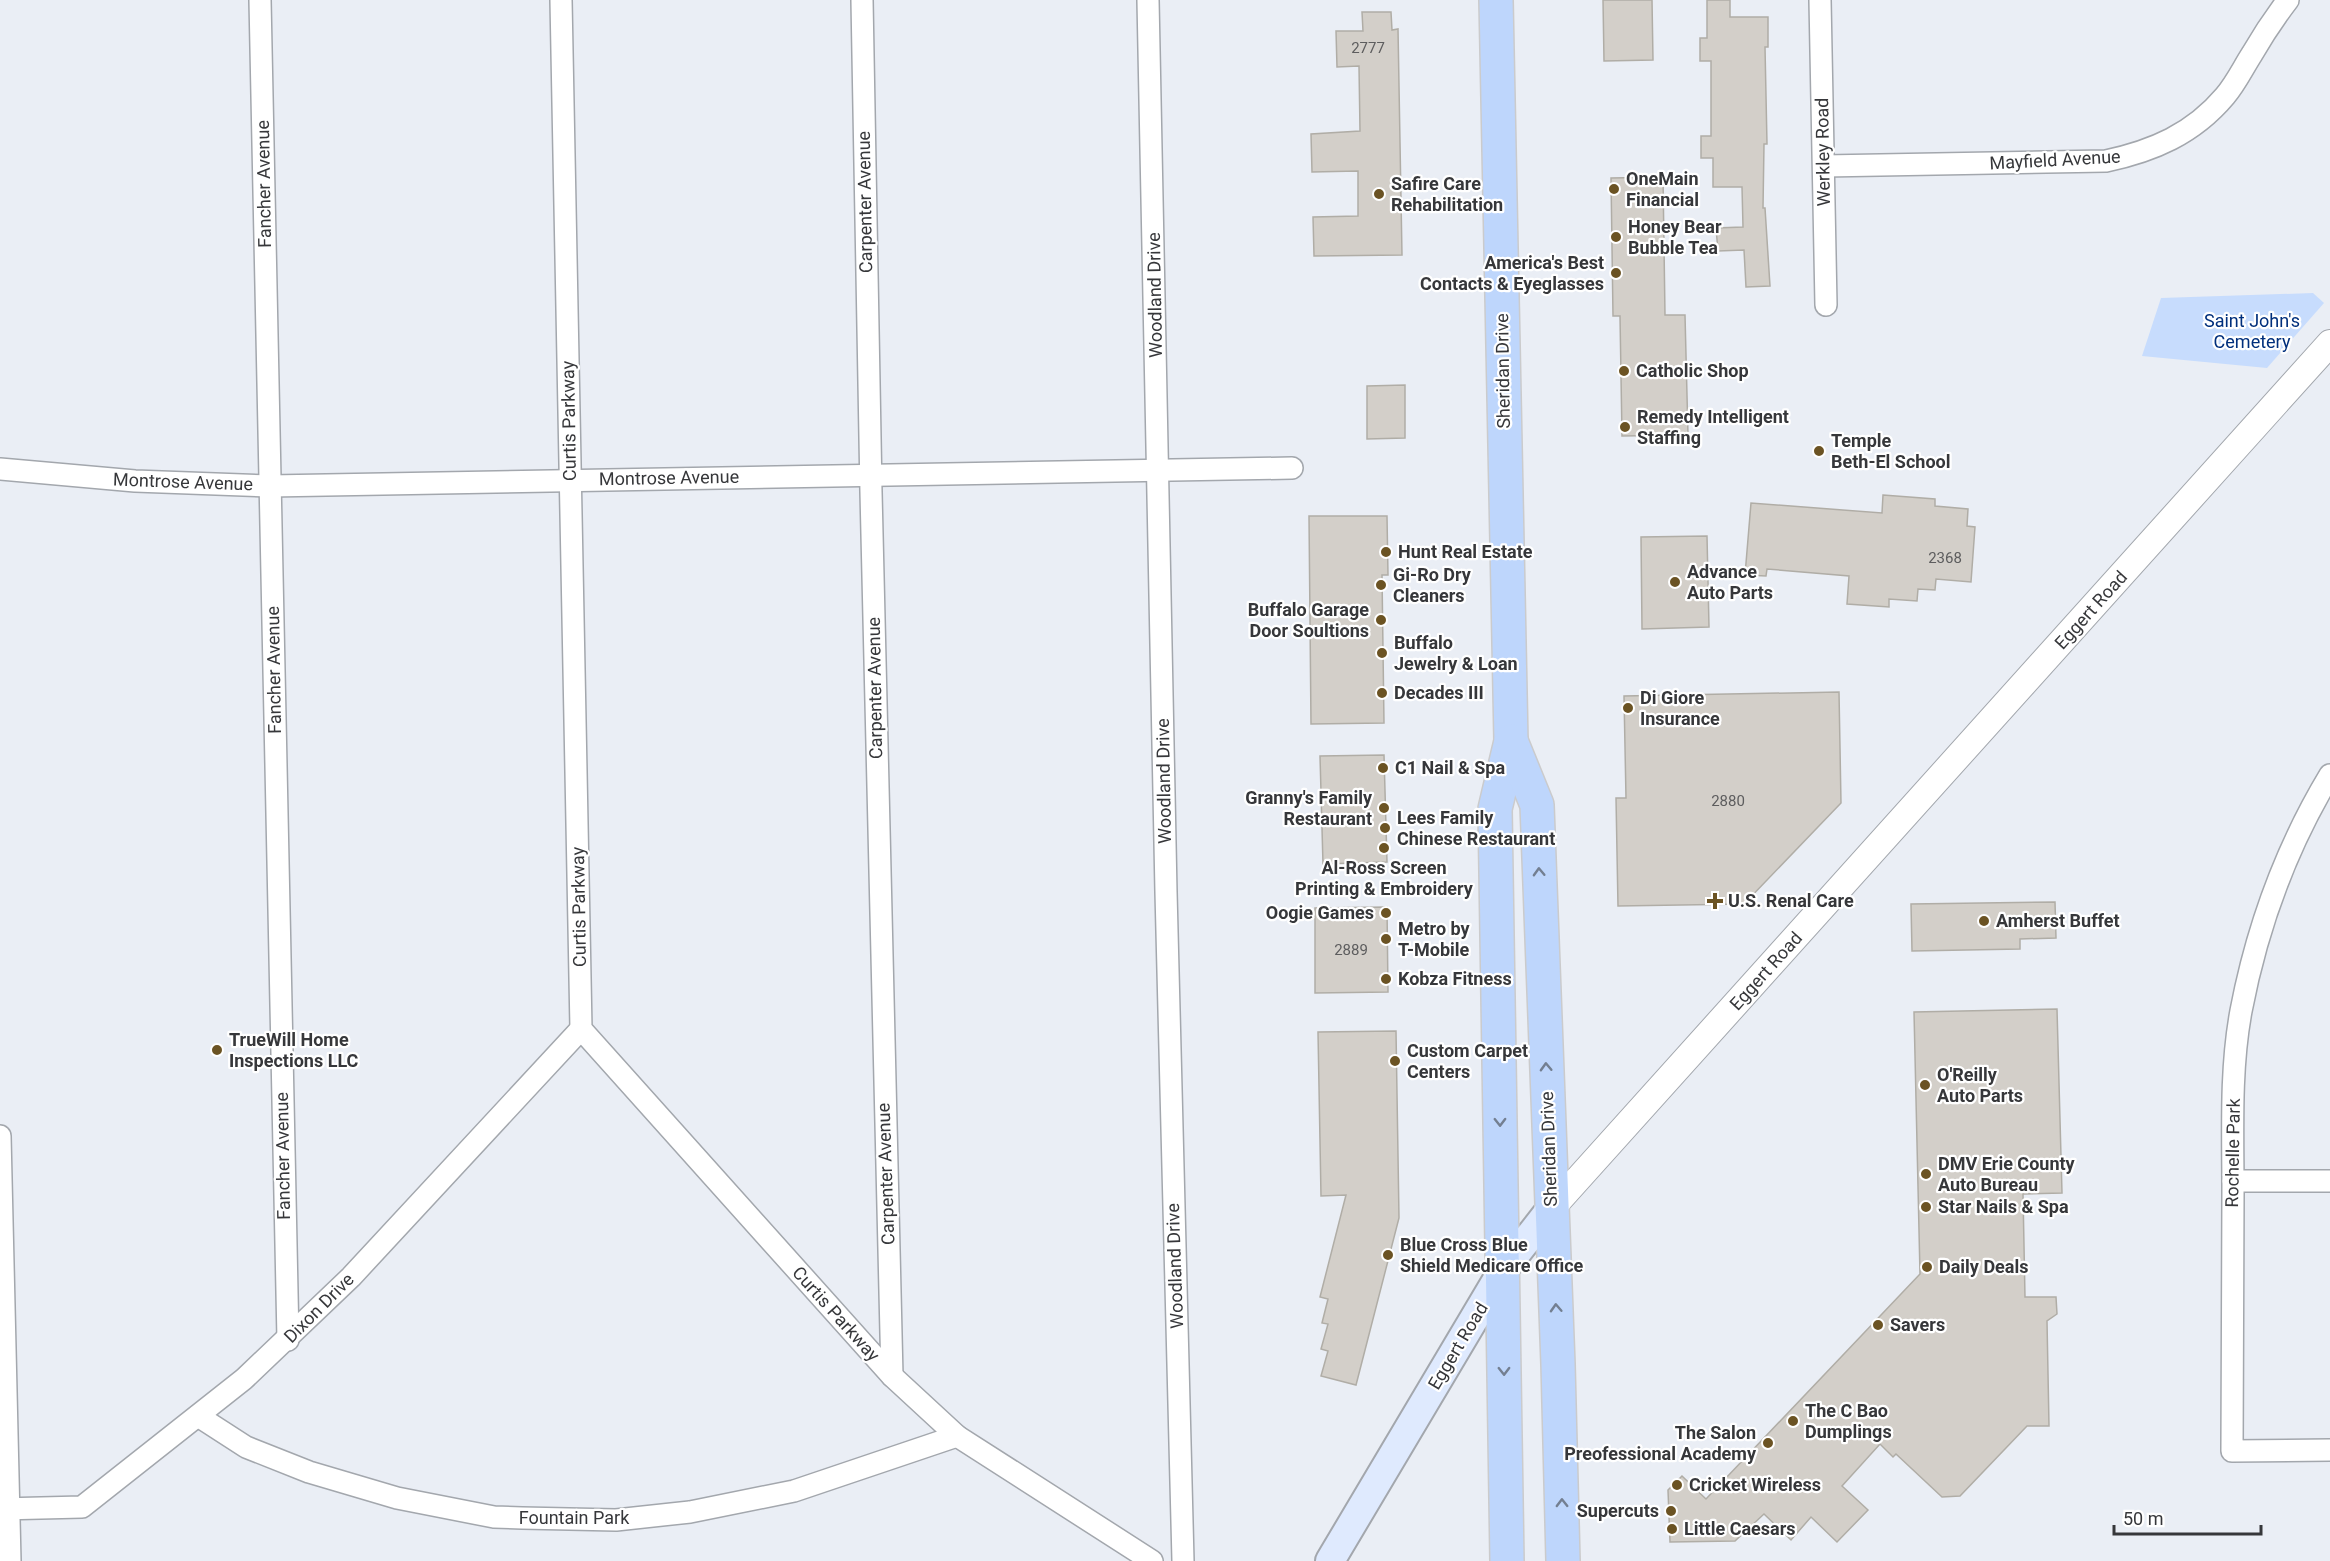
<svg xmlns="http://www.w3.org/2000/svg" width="2330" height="1561" viewBox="0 0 2330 1561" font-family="Roboto,sans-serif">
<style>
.green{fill:#c7dcfd}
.building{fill:#d3cfc9;stroke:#b0ada6;stroke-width:1.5}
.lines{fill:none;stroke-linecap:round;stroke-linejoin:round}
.minor-casing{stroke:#a3a7ad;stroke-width:24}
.tertiary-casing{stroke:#a3a7ad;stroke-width:28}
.secondary-casing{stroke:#a3a7ad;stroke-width:32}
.primary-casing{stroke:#cbcbcc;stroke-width:36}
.minor{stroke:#fff;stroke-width:21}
.tertiary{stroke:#fff;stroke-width:26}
.secondary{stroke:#dfeafe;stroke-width:28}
.primary{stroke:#bed6fc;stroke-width:33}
.oneway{stroke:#737f91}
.poi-dot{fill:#6b5323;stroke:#fff;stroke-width:2}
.labels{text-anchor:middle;stroke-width:4.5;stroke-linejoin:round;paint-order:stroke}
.number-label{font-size:15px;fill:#5d5d5e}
.street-label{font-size:18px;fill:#36373a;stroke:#fff}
.poi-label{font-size:18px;font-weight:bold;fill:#36373a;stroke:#fff;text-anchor:start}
.park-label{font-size:18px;fill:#002f7c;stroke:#fff}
</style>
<rect width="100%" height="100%" fill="#eaeef5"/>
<!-- green -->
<path class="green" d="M2313,293L2324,303L2267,368L2142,356L2161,298Z"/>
<!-- building -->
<g class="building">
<path d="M1603,0H1652L1653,60L1604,61Z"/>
<path d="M1707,0H1730V17H1768V47H1765L1767,144H1764L1763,208H1765L1770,286L1746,287L1744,250L1718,251L1716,228L1743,227L1742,187H1713V158H1701V136H1711V61H1700V38H1707Z"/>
<path d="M1362,12H1391L1392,30L1398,29L1402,255L1314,256L1313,217L1358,216V171L1312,172L1311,134L1360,131L1359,66L1337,67L1336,31H1363Z"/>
<path d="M1663,177L1665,315H1685L1688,435L1622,436L1620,316H1613L1611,178Z"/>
<path d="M1405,385V438L1367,439V386Z"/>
<path d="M1883,495L1935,499V506L1968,509L1967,526L1975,527L1971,582L1936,579L1935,590L1918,589L1917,601L1889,599V607L1847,604L1849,576L1767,569L1766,576L1745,575L1751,503L1882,513Z"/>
<path d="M1309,516H1387L1388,575H1382L1384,723L1311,724Z"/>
<path d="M1707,536L1709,627L1642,629L1641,537Z"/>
<path d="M1839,692L1841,803L1744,904L1618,906L1616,798H1626L1624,696Z"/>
<path d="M1384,755L1387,862L1323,864L1320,756Z"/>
<path d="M2055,902L2056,938L2020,939V949L1912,951L1911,904Z"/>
<path d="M1387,907L1388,992L1315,993V908Z"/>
<path d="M2057,1009L2062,1193L2023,1194L2025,1297H2056L2057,1314L2047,1321L2049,1426H2027L1960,1496L1942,1497L1896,1454L1893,1457L1880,1444L1842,1486L1868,1510L1837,1542L1811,1517L1791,1540L1764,1514L1735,1541L1670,1542L1668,1490L1682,1476L1706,1499L1920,1274L1914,1012Z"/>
<path d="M1396,1031L1399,1218L1356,1385L1321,1376L1328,1351L1321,1349L1328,1324L1322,1323L1328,1299L1320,1297L1346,1195L1321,1196L1318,1032Z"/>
</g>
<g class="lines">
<!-- minor casing -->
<g class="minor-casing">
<g id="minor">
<path d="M260,0L288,1340"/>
<path d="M561,0L581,1029L892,1376L957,1436L1152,1561"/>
<path d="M862,0L871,492L892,1376"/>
<path d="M1148,0L1166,892L1183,1561"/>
<path d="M1820,0L1826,305"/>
<path d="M1824,166L2106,161C2153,151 2193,134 2225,96C2236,83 2243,68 2252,54C2263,35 2275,17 2288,0"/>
<path d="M0,469L135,481L270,486L1292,468"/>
<path d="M2330,775C2286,848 2257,927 2241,1011C2230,1070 2233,1133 2233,1192C2233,1278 2232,1364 2232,1451L2330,1450"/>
<path d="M0,1136L10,1561"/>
<path d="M2233,1181H2330"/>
<path d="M198,1416L246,1447L309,1472L397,1498L494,1517L522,1518L616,1520L690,1512L794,1491L957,1436"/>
<path d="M0,1509L82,1507L244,1379L351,1277L581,1029"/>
</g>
</g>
<!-- tertiary casing -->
<g class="tertiary-casing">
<path id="tertiary" d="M1551,1209L2330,343"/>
</g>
<!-- secondary casing -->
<g class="secondary-casing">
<path id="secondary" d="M1330,1561L1503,1270L1551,1209"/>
</g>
<!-- primary casing -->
<g class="primary-casing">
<g id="primary">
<path d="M1496,0L1511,741L1495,809L1507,1561"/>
<path d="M1511,741L1537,805L1558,1364L1563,1561"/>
</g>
</g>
<!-- minor -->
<use href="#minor" class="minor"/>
<!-- tertiary -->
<use href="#tertiary" class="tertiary"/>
<!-- secondary -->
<use href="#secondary" class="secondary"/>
<!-- primary -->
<use href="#primary" class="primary"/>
</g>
<!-- one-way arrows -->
<defs><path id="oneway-chevron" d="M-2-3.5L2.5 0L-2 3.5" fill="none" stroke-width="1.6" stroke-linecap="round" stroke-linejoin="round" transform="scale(1.5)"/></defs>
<g class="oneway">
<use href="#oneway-chevron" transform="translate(1539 872) rotate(-92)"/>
<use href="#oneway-chevron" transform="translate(1546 1067) rotate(-92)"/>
<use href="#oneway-chevron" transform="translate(1500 1122) rotate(89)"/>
<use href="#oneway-chevron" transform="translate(1556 1308) rotate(-93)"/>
<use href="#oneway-chevron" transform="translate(1504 1371) rotate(89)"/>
<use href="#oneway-chevron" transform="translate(1562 1503) rotate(-91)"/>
</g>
<!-- markers -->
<g class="poi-dot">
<circle cx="1614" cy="189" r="6"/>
<circle cx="1379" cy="194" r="6"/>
<circle cx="1616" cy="237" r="6"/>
<circle cx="1616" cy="273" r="6"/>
<circle cx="1624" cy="371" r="6"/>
<circle cx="1625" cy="427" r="6"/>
<circle cx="1819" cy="451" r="6"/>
<circle cx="1386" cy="552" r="6"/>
<circle cx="1675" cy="582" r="6"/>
<circle cx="1381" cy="585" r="6"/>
<circle cx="1381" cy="620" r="6"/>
<circle cx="1382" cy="653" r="6"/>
<circle cx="1382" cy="693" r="6"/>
<circle cx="1628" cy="708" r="6"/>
<circle cx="1383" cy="768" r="6"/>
<circle cx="1384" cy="808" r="6"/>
<circle cx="1385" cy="828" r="6"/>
<circle cx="1384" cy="848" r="6"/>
<path d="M1712 892h6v6h6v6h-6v6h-6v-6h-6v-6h6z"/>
<circle cx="1386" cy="913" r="6"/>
<circle cx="1984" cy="921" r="6"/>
<circle cx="1386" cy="939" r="6"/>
<circle cx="1386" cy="979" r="6"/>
<circle cx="217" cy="1050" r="6"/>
<circle cx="1395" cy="1061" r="6"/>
<circle cx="1925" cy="1085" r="6"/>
<circle cx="1926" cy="1174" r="6"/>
<circle cx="1926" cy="1207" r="6"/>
<circle cx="1388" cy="1255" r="6"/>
<circle cx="1927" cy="1267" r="6"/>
<circle cx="1878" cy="1325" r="6"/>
<circle cx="1793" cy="1421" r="6"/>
<circle cx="1768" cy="1443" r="6"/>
<circle cx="1677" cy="1485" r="6"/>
<circle cx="1671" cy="1511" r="6"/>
<circle cx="1672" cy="1529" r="6"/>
</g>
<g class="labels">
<!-- number labels -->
<g class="number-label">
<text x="1368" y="53">2777</text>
<text x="1945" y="563">2368</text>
<text x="1728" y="806">2880</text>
<text x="1351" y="955">2889</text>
</g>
<!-- street labels -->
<g class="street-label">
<text transform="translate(1823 152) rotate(-91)" y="6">Werkley Road</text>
<text transform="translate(2055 160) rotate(-3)" y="6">Mayfield Avenue</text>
<text transform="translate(264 184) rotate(-91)" y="6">Fancher Avenue</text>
<text transform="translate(865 202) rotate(-91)" y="6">Carpenter Avenue</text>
<text transform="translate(1155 295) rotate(-91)" y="6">Woodland Drive</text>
<text transform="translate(1503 371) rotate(-91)" y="6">Sheridan Drive</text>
<text transform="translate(569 421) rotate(-91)" y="6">Curtis Parkway</text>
<text transform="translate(669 478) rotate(-1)" y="6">Montrose Avenue</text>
<text transform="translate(183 482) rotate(2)" y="6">Montrose Avenue</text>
<text transform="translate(2091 610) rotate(-48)" y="6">Eggert Road</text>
<text transform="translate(274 670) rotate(-91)" y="6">Fancher Avenue</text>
<text transform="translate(875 688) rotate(-91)" y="6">Carpenter Avenue</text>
<text transform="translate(1164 781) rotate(-91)" y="6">Woodland Drive</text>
<text transform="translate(579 907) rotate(-91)" y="6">Curtis Parkway</text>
<text transform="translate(1766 971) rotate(-48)" y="6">Eggert Road</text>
<text transform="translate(1549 1149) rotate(-92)" y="6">Sheridan Drive</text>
<text transform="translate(2233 1153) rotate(-89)" y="6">Rochelle Park</text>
<text transform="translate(283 1156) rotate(-91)" y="6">Fancher Avenue</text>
<text transform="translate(886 1174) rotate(-92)" y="6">Carpenter Avenue</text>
<text transform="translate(1175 1266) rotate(-92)" y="6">Woodland Drive</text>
<text transform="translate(319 1308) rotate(-45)" y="6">Dixon Drive</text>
<text transform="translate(836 1314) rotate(48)" y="6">Curtis Parkway</text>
<text transform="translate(1458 1346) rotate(-59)" y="6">Eggert Road</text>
<text x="574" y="1524">Fountain Park</text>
</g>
<!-- poi labels -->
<g class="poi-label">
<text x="1626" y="185">OneMain<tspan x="1626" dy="21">Financial</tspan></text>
<text x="1391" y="190">Safire Care<tspan x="1391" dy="21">Rehabilitation</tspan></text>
<text x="1628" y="233">Honey Bear<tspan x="1628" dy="21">Bubble Tea</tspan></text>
<text x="1604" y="269" text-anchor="end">America's Best<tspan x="1604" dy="21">Contacts &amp; Eyeglasses</tspan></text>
<text x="1636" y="377">Catholic Shop</text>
<text x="1637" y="423">Remedy Intelligent<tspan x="1637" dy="21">Staffing</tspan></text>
<text x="1831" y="447">Temple<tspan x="1831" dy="21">Beth-El School</tspan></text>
<text x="1398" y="558">Hunt Real Estate</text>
<text x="1687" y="578">Advance<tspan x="1687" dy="21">Auto Parts</tspan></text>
<text x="1393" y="581">Gi-Ro Dry<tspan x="1393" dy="21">Cleaners</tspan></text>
<text x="1369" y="616" text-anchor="end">Buffalo Garage<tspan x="1369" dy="21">Door Soultions</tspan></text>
<text x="1394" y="649">Buffalo<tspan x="1394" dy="21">Jewelry &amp; Loan</tspan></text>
<text x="1394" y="699">Decades III</text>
<text x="1640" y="704">Di Giore<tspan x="1640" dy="21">Insurance</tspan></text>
<text x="1395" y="774">C1 Nail &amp; Spa</text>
<text x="1372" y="804" text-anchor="end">Granny's Family<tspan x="1372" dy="21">Restaurant</tspan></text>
<text x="1397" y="824">Lees Family<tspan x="1397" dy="21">Chinese Restaurant</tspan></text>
<text x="1384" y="874" text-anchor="middle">Al-Ross Screen<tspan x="1384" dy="21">Printing &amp; Embroidery</tspan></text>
<text x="1728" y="907">U.S. Renal Care</text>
<text x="1374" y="919" text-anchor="end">Oogie Games</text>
<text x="1996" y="927">Amherst Buffet</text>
<text x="1398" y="935">Metro by<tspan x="1398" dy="21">T-Mobile</tspan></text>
<text x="1398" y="985">Kobza Fitness</text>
<text x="229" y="1046">TrueWill Home<tspan x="229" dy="21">Inspections LLC</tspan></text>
<text x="1407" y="1057">Custom Carpet<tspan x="1407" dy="21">Centers</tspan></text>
<text x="1937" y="1081">O'Reilly<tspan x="1937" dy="21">Auto Parts</tspan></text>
<text x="1938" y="1170">DMV Erie County<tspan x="1938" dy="21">Auto Bureau</tspan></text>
<text x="1938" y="1213">Star Nails &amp; Spa</text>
<text x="1400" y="1251">Blue Cross Blue<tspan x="1400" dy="21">Shield Medicare Office</tspan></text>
<text x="1939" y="1273">Daily Deals</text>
<text x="1890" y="1331">Savers</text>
<text x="1805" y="1417">The C Bao<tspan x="1805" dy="21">Dumplings</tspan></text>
<text x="1756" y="1439" text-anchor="end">The Salon<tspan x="1756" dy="21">Preofessional Academy</tspan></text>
<text x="1689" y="1491">Cricket Wireless</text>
<text x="1659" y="1517" text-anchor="end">Supercuts</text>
<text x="1684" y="1535">Little Caesars</text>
</g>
<!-- park labels -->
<g class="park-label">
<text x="2252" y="327">Saint John's<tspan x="2252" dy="21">Cemetery</tspan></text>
</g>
</g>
<!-- scale -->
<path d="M2114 1525v9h147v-9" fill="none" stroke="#36373a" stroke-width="3"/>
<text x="2123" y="1525" font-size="18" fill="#36373a" stroke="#ffffff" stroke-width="4.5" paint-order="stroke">50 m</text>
</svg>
